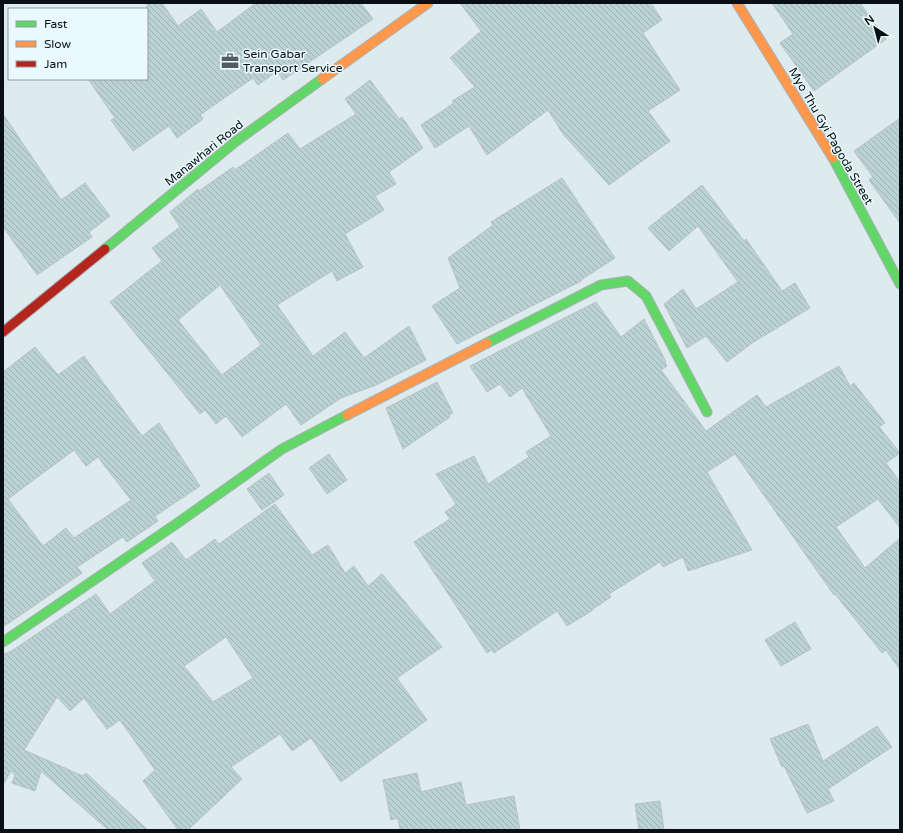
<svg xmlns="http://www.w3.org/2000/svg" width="903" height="833" viewBox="0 0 903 833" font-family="'Varela Round',sans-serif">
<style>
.building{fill:url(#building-back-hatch);stroke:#b8c2c4;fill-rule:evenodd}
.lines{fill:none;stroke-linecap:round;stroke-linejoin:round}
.fast-casing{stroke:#a8b2b6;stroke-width:11}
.slow-casing{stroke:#a8b2b6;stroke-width:11}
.jam-casing{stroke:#a8b2b6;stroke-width:11}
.fast{stroke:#63d668;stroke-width:9}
.slow{stroke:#ff974d;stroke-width:9}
.jam{stroke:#b3261e;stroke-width:9}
.labels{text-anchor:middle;stroke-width:3;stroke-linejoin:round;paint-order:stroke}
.poi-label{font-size:12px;fill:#081013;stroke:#eaf9fd;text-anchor:start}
.street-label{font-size:12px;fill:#081013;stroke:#eaf9fd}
</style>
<defs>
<pattern id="building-back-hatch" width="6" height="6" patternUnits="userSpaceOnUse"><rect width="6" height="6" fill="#bbd2d4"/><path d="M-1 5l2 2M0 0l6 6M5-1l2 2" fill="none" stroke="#9fb3b5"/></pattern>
</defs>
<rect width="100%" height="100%" fill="#ddeaee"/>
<!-- building -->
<g class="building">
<path d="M147,3H162L178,26L201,9L217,32L256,3H361L373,19L283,80L277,71L258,85L253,78L200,115L203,119L177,138L169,126L133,151L111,120L115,118L88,79H147Z"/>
<path d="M460,3H651L662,20L643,33L680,90L648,111L670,141L609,185L563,134L548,110L487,155L469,126L435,148L421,125L454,103L452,101L475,87L450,58L481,31Z"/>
<path d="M772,3H860L886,39L814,91L780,43L793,34Z"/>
<path d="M370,80L399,119L402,117L423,148L389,172L396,184L375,196L384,210L345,234L363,267L337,281L332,271L277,305L313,356L345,332L364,358L409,326L426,360L376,385L341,398L301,425L286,404L242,437L226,416L216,424L205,410L200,414L110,302L162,261L152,248L180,227L170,212L198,189L199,191L233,167L235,170L288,133L300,149L356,114L345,99ZM220,285L261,345L222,375L178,320Z"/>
<path d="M3,114L61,200L85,183L110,216L89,232L92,237L37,275L3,227Z"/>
<path d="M900,118V223L869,180L873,177L854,151Z"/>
<path d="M562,178L615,258L581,280V281L457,344L432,306L460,288L448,258L493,225L491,222Z"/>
<path d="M702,185L744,241L746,239L782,291L795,283L810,308L752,343L727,362L706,336L687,348L664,304L683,289L696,309L738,282L698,226L669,251L648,228Z"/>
<path d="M596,302L621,337L644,319L666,362L665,363L667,366L661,370L706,431L757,395L766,407L839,366L850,386L854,383L885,423L879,427L900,453L886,463L900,482V528L878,499L836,527L865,568L900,538V670L886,650L882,653L835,594L834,595L735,454L707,472L752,550L688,571L683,557L663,567L660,562L609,594L611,597L593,609V610L567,626L557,611L494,653L492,650L487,653L414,542L450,519L445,512L456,504L436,474L474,456L488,484L529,457L526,452L551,436L522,388L510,397L500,384L487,392L470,366Z"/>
<path d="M35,347L58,375L84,356L142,436L159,423L200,486L155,516L158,521L127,542L123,537L77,567L82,573L3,627V372ZM74,450L86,466L98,457L131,500L74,538L66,528L43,546L8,499Z"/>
<path d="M437,382L453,413L449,415L450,417L403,449L386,408Z"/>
<path d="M329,454L347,480L327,494L309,468Z"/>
<path d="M269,473L284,495L262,510L247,489Z"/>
<path d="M275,504L312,555L328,545L345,573L354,566L368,586L382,574L442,647L397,678L427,720L341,782L311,738L292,751L280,734L231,767L242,779L188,830H178L143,781L155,770L120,720L107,729L84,698L70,711L57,697L24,750L83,776L86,773L148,830H108L41,771L35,791L12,783L15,775L11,771L3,785V654L10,652L96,594L110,614L155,581L142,563L172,542L186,560L215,539L219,544ZM226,637L253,678L213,702L184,666Z"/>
<path d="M795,622L811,649L781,666L765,640Z"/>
<path d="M808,724L823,761L877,726L892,747L828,789L834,801L807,813L784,766L782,767L770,739Z"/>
<path d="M417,773L421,792L461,782L466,805L514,796L520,830H400L398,818L391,820L383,780Z"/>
<path d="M660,801L664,830H639L635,804Z"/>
</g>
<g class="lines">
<!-- fast casing -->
<g class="fast-casing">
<g id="fast">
<path d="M833,158L900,284"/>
<path d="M105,249L235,142L322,79"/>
<path d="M487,343L601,285L628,281L646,296L707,412"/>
<path d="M3,642L179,522L282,449L347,415"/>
</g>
</g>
<!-- slow casing -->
<g class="slow-casing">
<g id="slow">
<path d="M737,3L833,158"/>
<path d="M322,79L428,3"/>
<path d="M347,415L487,343"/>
</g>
</g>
<!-- jam casing -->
<g class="jam-casing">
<path id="jam" d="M3,332L105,249"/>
</g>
<!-- fast -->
<use href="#fast" class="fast"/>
<!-- slow -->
<use href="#slow" class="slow"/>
<!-- jam -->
<use href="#jam" class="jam"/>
</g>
<!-- icons -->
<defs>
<g id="office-bare" transform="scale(1.38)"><path d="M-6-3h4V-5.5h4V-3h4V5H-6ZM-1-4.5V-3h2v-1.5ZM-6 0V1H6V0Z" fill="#535c60" stroke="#eaf9fd" stroke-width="2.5" paint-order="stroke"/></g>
</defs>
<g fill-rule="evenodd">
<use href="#office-bare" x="230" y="61"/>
</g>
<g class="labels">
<!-- poi labels -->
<g class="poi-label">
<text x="243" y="58">Sein Gabar<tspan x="243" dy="14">Transport Service</tspan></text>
</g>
<!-- street labels -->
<g class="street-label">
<text transform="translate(831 136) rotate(60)" y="4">Myo Thu Gyi Pagoda Street</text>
<text transform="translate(204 153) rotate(-39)" y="4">Manawhari Road</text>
</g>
</g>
<!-- border -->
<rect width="903" height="833" fill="none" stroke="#081013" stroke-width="8"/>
<!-- legend -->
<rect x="8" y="8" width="140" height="72" fill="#eaf9fd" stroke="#909c9f"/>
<rect x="16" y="21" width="20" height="6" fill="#63d668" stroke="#909c9f"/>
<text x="44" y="28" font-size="12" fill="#081013">Fast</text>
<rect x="16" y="41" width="20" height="6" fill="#ff974d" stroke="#909c9f"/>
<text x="44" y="48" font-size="12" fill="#081013">Slow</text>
<rect x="16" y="61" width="20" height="6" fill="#b3261e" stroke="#909c9f"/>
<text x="44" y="68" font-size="12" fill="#081013">Jam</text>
<!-- north arrow -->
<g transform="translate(875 28) rotate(324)" stroke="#eaf9fd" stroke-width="3" paint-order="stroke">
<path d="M0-3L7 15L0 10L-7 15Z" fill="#081013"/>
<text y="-6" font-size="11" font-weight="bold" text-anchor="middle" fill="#081013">N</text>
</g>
</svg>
